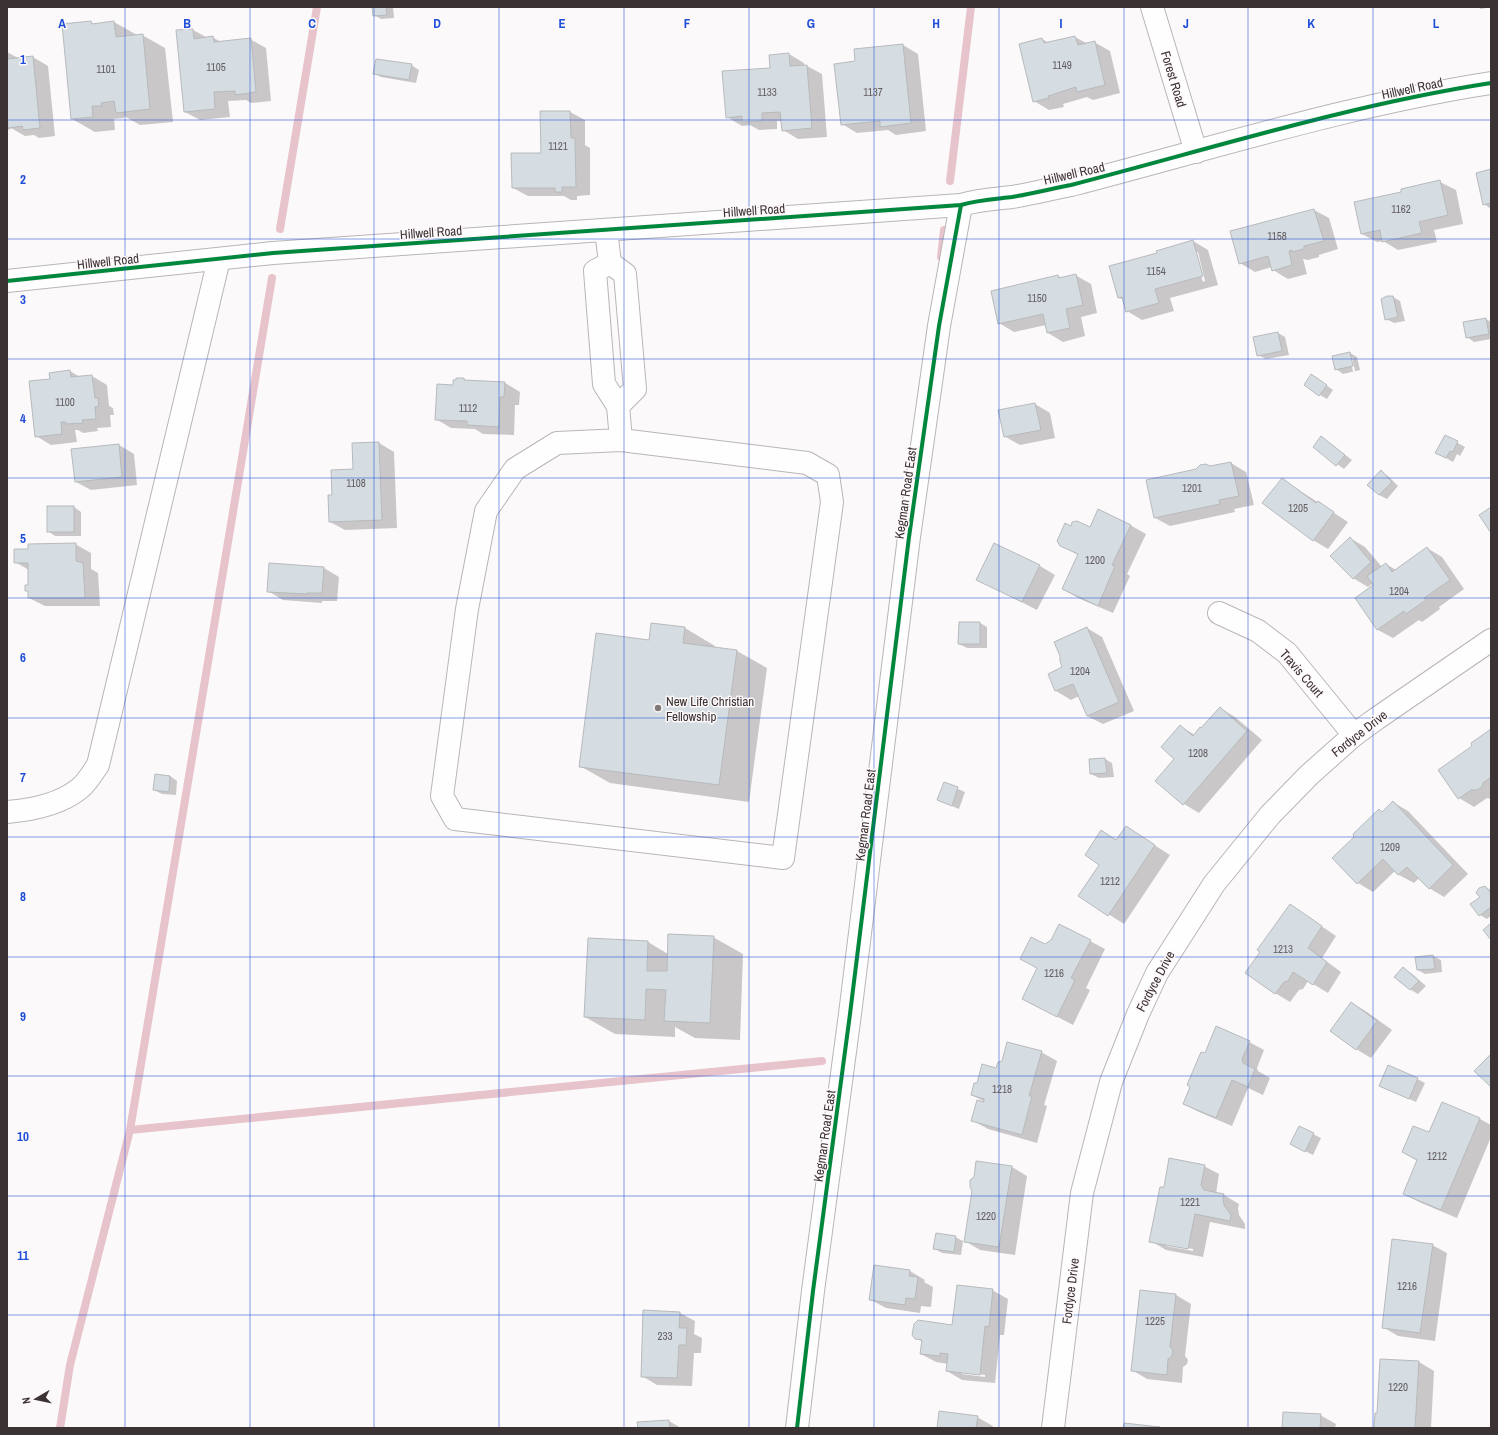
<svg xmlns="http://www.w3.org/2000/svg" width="1498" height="1435" viewBox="0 0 1498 1435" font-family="'Archivo Narrow',sans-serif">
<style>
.shadow{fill:#0003;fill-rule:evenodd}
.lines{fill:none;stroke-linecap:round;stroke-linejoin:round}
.stream{stroke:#e7c4cb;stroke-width:8}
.building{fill:#d5dde2;stroke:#b8babc}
.minor-casing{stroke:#bab5b6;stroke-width:24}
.minor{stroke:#fffefe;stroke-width:22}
.cycleway-casing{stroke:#fdf8f9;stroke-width:6}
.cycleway{stroke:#00873e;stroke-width:4}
.grid{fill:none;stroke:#1d4ed8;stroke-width:1;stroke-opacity:0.55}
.poi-dot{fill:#7f7879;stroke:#fdf8f9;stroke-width:1.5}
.labels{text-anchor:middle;stroke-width:3;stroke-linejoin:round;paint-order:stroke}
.number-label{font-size:11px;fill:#625d60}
.street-label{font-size:13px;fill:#3b3234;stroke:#fdf8f9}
.poi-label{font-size:13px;fill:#3b3234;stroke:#fdf8f9;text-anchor:start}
.grid-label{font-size:13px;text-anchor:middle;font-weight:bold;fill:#1d4ed8;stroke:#fdf8f9;stroke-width:3;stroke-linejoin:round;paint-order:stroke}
</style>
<rect width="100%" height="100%" fill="#fcf9fa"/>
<!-- shadow -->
<g class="shadow">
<path d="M373,7H393L394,18L381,19L374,15Z"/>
<path d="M1478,7H1491L1481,9Z"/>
<path d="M114,22L137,35H142L165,48L173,122L140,125L124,116V118L114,119L115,130L95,132L72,119L91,23L94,24Z"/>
<path d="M193,30L208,38L212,37L221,42L250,39L266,48L271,101L251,103L246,100L228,101L230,117L200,120L185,112L177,31Z"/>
<path d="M1075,37L1088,44L1094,42L1110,51L1120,93L1093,100L1087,97L1063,104L1064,107L1049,110L1034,101L1042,39L1049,43Z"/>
<path d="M903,45L918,54L926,131L896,135L888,130L857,133L842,124L856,62Z"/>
<path d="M7,52L18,58L33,57L48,66L55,136L39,138L34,135L25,136L11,128V129L7,130Z"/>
<path d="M789,54L804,63V66H807L822,74L827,137L798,139L783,130L782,121H777V129L759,130L750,125L742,126L727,117L771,69Z"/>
<path d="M411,65L419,70L416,83L381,77L374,73Z"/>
<path d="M541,112H570L585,120V145L590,148V195L577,196V200H571L564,196H528L513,188L542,154Z"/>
<path d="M1491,170V209L1484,204Z"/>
<path d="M1440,182L1456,190L1463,224L1434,230L1437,242L1398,250L1383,241L1377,242L1362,234L1402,192Z"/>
<path d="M1314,210L1329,218L1338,249L1319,255V257L1308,260L1303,259L1307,274L1288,279L1273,270L1272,267L1255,272L1240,263Z"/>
<path d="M1193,241L1208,250L1218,285L1170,298L1174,311L1142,320L1127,311L1124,300L1119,298L1111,266L1158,254ZM1195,252H1198L1205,281L1203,282Z"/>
<path d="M1075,275L1091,284L1097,313L1081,317L1085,336L1063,342L1048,333L1046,325L1014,332L999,323L1058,276L1062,278Z"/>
<path d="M1393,297L1400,301L1405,321L1394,323L1386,319Z"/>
<path d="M1486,319L1491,322V339L1474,342L1467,337Z"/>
<path d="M1278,333L1285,337L1289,355L1266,359L1258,355Z"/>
<path d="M1350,353L1357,357L1360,370L1343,374L1336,369ZM1350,357H1352L1355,371L1353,372Z"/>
<path d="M70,371L80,377L92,376L107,385L109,406L113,408L114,415H110L111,427L97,428L98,431L83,433L78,430H75L77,442L51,445L36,436L51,380Z"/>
<path d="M464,379L469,382L505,383L520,392L519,405H515L514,435L483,434L475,429L451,428L436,419L454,386Z"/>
<path d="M1319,380L1333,390L1327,399L1320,395Z"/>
<path d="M1035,404L1050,413L1055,438L1020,445L1004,436Z"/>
<path d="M1445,436L1465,447L1460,456L1457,454L1453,462L1437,453Z"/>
<path d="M1328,442L1352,460L1344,469L1314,447Z"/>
<path d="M379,443L394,452L397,528L345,530L330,522L333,496Z"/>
<path d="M119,445L134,454L137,485L91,490L76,482Z"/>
<path d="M1231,463L1246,472L1254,505L1234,509L1235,512L1170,526L1155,518L1210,467Z"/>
<path d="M1381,472L1388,476L1398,486L1387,499L1379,495Z"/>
<path d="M1282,479L1348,522L1328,549L1313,540Z"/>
<path d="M48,507H74L81,512V536H55L48,531Z"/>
<path d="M1130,525L1146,534L1127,574L1130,576L1113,613L1078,598L1063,589L1078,555L1061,545L1071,527L1091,528Z"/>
<path d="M1350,538L1365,547L1382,567L1386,564L1396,570L1427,548L1442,557L1464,589L1439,607L1440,609L1422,622L1419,620L1393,638L1378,630L1356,598L1374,585L1373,583L1368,587L1353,578Z"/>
<path d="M75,544L91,553V569L98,573L100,606H45L29,598V592L26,590L29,586V570L15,562L29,550Z"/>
<path d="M270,564L324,568L339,577L337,601H322V603L283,600L268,591Z"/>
<path d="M1040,566L1055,575L1037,610L977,579Z"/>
<path d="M980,623L987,627V648H967L959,644Z"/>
<path d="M652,624L685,628L715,646V648L737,651L767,668L749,802L610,783L580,766L650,641Z"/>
<path d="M1087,628L1102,637L1134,711L1103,724L1087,716L1079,696L1071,700L1056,691L1049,674L1063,668Z"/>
<path d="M1220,708L1235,717L1262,740L1199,813L1184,804L1180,726L1195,735Z"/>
<path d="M1491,730V799L1487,798L1474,807L1459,798L1474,746Z"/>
<path d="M1105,759L1112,763L1114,777L1099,778L1091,774Z"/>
<path d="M156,775L170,776L177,781L176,795L162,794L154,790Z"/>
<path d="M944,783L965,792L959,809L938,800Z"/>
<path d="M1393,802L1408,811L1468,874L1444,897L1429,888L1419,878L1414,883L1399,875L1395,871L1373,892L1358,883L1334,858L1356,837L1379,810L1382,812Z"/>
<path d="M1126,827L1170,855L1124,924L1080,896L1100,864L1101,831L1117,840Z"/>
<path d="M1485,887L1491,890V916L1487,919L1480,915L1472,905L1481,897Z"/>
<path d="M1290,905L1336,936L1322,958L1341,972L1328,993L1308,981L1303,989L1299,990L1290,1002L1275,993Z"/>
<path d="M713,937L743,954L740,1040L695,1038L675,1027V1037L615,1034L585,1017L648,942L668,954Z"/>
<path d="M1090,941L1105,949L1086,988L1090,990L1073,1025L1023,999L1038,968L1021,959L1045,945Z"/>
<path d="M1433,956L1441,960L1442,972L1425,974L1418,970L1416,958Z"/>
<path d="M1403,968L1411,973L1426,986L1418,994L1411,990L1396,977Z"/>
<path d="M1352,1003L1367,1012L1392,1030L1371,1058L1356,1049Z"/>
<path d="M1249,1042L1264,1050L1257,1068L1258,1071L1270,1078L1263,1095L1248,1088L1232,1126L1199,1112L1184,1104L1206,1055Z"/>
<path d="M1041,1052L1057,1061L1044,1105L1047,1106L1037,1143L988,1129L972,1120L985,1102L972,1095L978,1084L997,1069Z"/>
<path d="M1417,1079L1425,1083L1416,1102L1380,1086Z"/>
<path d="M1443,1104L1480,1119L1491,1125V1137L1457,1218L1419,1202L1404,1194L1418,1161L1403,1152L1430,1134Z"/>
<path d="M1299,1127L1321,1138L1313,1155L1299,1148Z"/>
<path d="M1204,1166L1219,1174L1216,1194L1224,1195L1239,1204L1238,1208L1239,1215L1245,1224V1229L1210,1222L1203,1257L1166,1250L1151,1241L1165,1189ZM1166,1244L1193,1249V1251L1166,1246Z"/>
<path d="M1012,1167L1027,1176L1015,1255L980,1250L965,1241Z"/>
<path d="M955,1237L963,1241L961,1255L942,1253L934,1248Z"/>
<path d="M1432,1245L1447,1253L1435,1341L1398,1336L1383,1327Z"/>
<path d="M910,1271L925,1280L924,1282L933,1287L931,1307L921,1306L920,1313L886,1308L871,1300Z"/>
<path d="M992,1290L1008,1299L1004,1335H1000L995,1383L962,1380L947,1371L948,1364L936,1362L921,1354L923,1342L916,1338L953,1327ZM962,1372L985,1375V1377L962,1374Z"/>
<path d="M1141,1291L1176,1295L1191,1304L1185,1356L1188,1360L1187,1364L1183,1367L1182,1383L1147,1379L1132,1370Z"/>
<path d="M680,1313L695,1321L694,1334L702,1338L701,1353H694L692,1386L657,1385L642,1376Z"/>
<path d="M1419,1362L1434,1371L1431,1428H1376L1378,1414Z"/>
<path d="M1320,1415L1336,1424L1335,1428H1283Z"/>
<path d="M977,1417L993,1426L992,1428H938Z"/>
<path d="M669,1421L681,1428H639Z"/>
<path d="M1125,1424L1157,1428H1124Z"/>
</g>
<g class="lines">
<!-- stream -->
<g class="stream">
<path d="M950,181L971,7"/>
<path d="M280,229L317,7"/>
<path d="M941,257L944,230"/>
<path d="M130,1130L822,1061"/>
<path d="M60,1428L70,1365L130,1130L272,278"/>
</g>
</g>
<!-- building -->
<g class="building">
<path d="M372,7H386L387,15L373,16Z"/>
<path d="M91,21L92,24L114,21L116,37L143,34L150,109L116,113L114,101L101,103L102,106H92L93,117L71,119L62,24Z"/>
<path d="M193,29L194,39L213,36L214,42L251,38L256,92L235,95V91L214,92L215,109L184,112L176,30Z"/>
<path d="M1075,36L1078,45L1095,41L1105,85L1077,92L1076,87L1048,96L1049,98L1033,102L1019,44L1042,38L1044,43Z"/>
<path d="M903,44L911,123L880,127V121L841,125L834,64L855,61L854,49Z"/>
<path d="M789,53L790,66L807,65L812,128L782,131L780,112L762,113V121L742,122V116L726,118L722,71L770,68L769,55Z"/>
<path d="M33,56L40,128L23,130L22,126L8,128L7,114V58V59Z"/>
<path d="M376,59L412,64L409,80L373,74Z"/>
<path d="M540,111H570L571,138H575L576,187H562V192H555V188H512L511,153H541Z"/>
<path d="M1491,169V203L1483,205L1476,173Z"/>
<path d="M1440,180L1448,215L1419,222L1422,233L1382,242L1380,230L1361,234L1354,202L1401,192V189Z"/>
<path d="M1314,209L1324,241L1304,246V249L1292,252V250L1289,251L1292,265L1272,271L1268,256L1239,264L1230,231Z"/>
<path d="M1193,240L1203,276L1155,289L1159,303L1126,312L1122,297L1118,298L1109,266L1157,253L1156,251Z"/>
<path d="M1076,274L1083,305L1066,309L1070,328L1047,333L1043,314L998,324L991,291L1058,275L1059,278Z"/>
<path d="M1387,296H1393L1398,317L1385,320L1381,299Z"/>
<path d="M1486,318L1489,334L1466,338L1463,322Z"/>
<path d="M1278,332L1282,351L1257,356L1253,337Z"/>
<path d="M1350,352L1353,366L1335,370L1332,356Z"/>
<path d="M70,370L71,377L92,375L95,398H98L99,406L95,407L96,419L82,420L83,423L66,424V422H61L62,434L35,437L29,381L50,379L49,373Z"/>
<path d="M1311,374L1327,385L1319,396L1304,385Z"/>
<path d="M456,378H464V380L505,382L504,397H500L499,427L467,425V421L435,420L437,384L453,385V380H456Z"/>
<path d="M1035,403L1041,430L1004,437L998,410Z"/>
<path d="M1445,435L1458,441L1453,452L1450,451L1446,458L1435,453Z"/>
<path d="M1321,436L1345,455L1336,466L1313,447Z"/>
<path d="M379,442L382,520L329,522L328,495H332L331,470L353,469L352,443Z"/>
<path d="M119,444L122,477L75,482L71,449Z"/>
<path d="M1231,462L1239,496L1219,500L1220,504L1154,518L1146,480L1196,469L1200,465L1206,464L1210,466Z"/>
<path d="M1381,470L1392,482L1379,495L1367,485Z"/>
<path d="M1282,478L1316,503L1318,501L1334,512L1313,541L1262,503Z"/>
<rect x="47" y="506" width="27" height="26"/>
<path d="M1491,507V533L1479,515Z"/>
<path d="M1098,509L1131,525L1112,565L1115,566L1098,606L1062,589L1078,554L1060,546L1057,541L1065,523L1071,526L1072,522L1077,521L1090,527Z"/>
<path d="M1350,537L1371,562L1353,579L1330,556Z"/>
<path d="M76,543V561L83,563L85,598H28V591H25V585H28V563H14V549H28V544Z"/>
<path d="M994,543L1040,565L1022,602L976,580Z"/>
<path d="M1427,547L1450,580L1424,598L1426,600L1406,614L1404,611L1377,630L1355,598L1373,585L1367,576L1386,563L1392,572Z"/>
<path d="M269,563L324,567L322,593H307V594L267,592Z"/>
<path d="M959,622H980V644H958Z"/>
<path d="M651,623L685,627L683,643L737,650L719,785L579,767L596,633L649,640Z"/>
<path d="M1087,627L1119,702L1087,716L1073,684L1055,691L1048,674L1062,667L1060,661V656L1054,642Z"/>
<path d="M1220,707L1247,731L1183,805L1155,781L1174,759L1161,747L1180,725L1193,736L1200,727L1201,728Z"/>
<path d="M1491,729V777L1483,783L1482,787L1477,790H1471L1458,799L1438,770L1472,746L1471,743Z"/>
<path d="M1105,758L1107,773L1090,774L1089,759Z"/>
<path d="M155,774L170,776L169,792L153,790Z"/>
<path d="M944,782L958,787L952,806L937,800Z"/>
<path d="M1393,801L1453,865L1429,889L1407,867L1398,875L1383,859L1357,884L1332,858L1354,837L1353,834L1379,809L1382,812Z"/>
<path d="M1126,826L1155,845L1108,916L1078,896L1099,865L1085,855L1101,830L1116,840Z"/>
<path d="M1485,886L1491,893V907L1479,916L1470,904L1480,897L1476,893L1479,888Z"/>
<path d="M1290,904L1322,926L1308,948L1327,962L1313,985L1293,972L1288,981L1284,982L1275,994L1245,973L1260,952L1257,950Z"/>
<path d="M1491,923V940L1483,930Z"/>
<path d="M1059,924L1091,940L1071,978L1075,980L1057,1017L1022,999L1037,968L1020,959L1031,937L1045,944L1051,940Z"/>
<path d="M668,934L714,936L710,1023L664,1021L666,990L646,989L645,1020L584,1017L588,938L648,941L647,971H667Z"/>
<path d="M1433,955L1435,969L1417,970L1415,957Z"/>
<path d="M1403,967L1419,981L1410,990L1394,977Z"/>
<path d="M1351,1002L1377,1021L1356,1050L1330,1031Z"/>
<path d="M1216,1026L1250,1041L1242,1059L1243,1063L1255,1069L1248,1087L1232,1080L1216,1118L1183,1104L1190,1087L1187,1085L1201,1052L1205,1053Z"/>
<path d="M1007,1042L1042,1051L1029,1096H1032L1022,1135L971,1121L977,1100L984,1102V1099L971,1095L974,1083H977L982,1064L996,1068L998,1062L1002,1061Z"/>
<path d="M1491,1054V1087L1474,1071Z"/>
<path d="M1388,1065L1418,1078L1409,1099L1379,1086Z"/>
<path d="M1442,1102L1480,1118L1441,1210L1403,1194L1417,1160L1402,1152L1413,1126L1429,1132Z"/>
<path d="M1299,1126L1314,1133L1305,1152L1290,1144Z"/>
<path d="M1169,1158L1205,1165L1201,1185L1204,1190L1224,1194L1223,1199L1224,1205L1231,1215L1230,1221L1195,1214L1188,1249L1149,1242L1160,1187H1164Z"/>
<path d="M976,1161L1012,1166L999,1247L964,1242L972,1191L970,1187V1180L974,1177Z"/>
<path d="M936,1233L956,1236L954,1252L933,1249Z"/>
<path d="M1392,1239L1433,1244L1420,1333L1382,1328Z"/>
<path d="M874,1265L910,1270L909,1276L918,1277L915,1299L906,1298L905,1305L869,1300Z"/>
<path d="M957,1285L993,1289L989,1327L985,1326L980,1375L946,1371L948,1354L940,1353V1356L920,1354L922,1340L915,1339L912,1335L914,1324L918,1320L952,1325Z"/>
<path d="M1140,1290L1176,1294L1170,1347L1173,1350L1172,1356L1168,1359L1167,1375L1131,1371Z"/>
<path d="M643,1310L680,1312L679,1328H687L686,1345H679L677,1378L641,1377Z"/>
<path d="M1380,1359L1419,1361L1415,1428H1374L1375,1413H1377Z"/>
<path d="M939,1411L978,1416L976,1428H937Z"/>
<path d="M1283,1412L1321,1414L1320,1428H1282Z"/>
<path d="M669,1420L670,1428H638L637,1422Z"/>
<path d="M1124,1423L1160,1427L1123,1428Z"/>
</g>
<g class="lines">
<!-- minor casing -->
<g class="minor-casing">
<g id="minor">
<path d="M1152,7L1196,152"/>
<path d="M606,230L610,263L625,274L635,389L618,406L604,384L595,271L610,263"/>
<path d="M7,281L273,253L961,205C977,200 995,199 1012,197C1031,194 1051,189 1071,185C1210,149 1349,105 1491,83"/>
<path d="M618,406L621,440L557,443L515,469L486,511L467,609L442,796L455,819L783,858L832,502L828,475L807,463L621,440"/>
<path d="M1219,613L1258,631L1287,653L1354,735"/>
<path d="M7,812C32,810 59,805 79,789C87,783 93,772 98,765L219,259"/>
<path d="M797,1428L813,1291L850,1014L909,537L939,326L961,205"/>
<path d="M1053,1428L1082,1193L1111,1082L1138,1014L1157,973L1214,884L1270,815L1309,775L1354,735L1376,719L1491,640"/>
</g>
</g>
<!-- minor -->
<use href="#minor" class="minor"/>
<!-- cycleway casing -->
<g class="cycleway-casing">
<g id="cycleway">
<path d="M7,281L273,253L961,205C977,200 995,199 1012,197C1031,194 1051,189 1071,185C1210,149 1349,105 1491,83"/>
<path d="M797,1428L813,1291L850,1014L909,537L939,326L961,205"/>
</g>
</g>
<!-- cycleway -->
<use href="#cycleway" class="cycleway"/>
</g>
<!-- grid -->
<path class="grid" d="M125,7V1428M250,7V1428M374,7V1428M499,7V1428M624,7V1428M749,7V1428M874,7V1428M999,7V1428M1124,7V1428M1248,7V1428M1373,7V1428M7,120H1491M7,239H1491M7,359H1491M7,478H1491M7,598H1491M7,718H1491M7,837H1491M7,957H1491M7,1076H1491M7,1196H1491M7,1315H1491"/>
<!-- markers -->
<circle class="poi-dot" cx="658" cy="708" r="4"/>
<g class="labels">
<!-- number labels -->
<g class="number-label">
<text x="1062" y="69">1149</text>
<text x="216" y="71">1105</text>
<text x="106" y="73">1101</text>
<text x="767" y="96">1133</text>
<text x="873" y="96">1137</text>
<text x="558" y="150">1121</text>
<text x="1401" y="213">1162</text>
<text x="1277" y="240">1158</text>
<text x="1156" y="275">1154</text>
<text x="1037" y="302">1150</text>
<text x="65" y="406">1100</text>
<text x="468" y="412">1112</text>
<text x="356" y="487">1108</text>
<text x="1192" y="492">1201</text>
<text x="1298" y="512">1205</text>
<text x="1095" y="564">1200</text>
<text x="1399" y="595">1204</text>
<text x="1080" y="675">1204</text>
<text x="1198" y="757">1208</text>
<text x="1390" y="851">1209</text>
<text x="1110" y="885">1212</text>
<text x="1283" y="953">1213</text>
<text x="1054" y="977">1216</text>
<text x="1002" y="1093">1218</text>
<text x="1437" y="1160">1212</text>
<text x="1190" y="1206">1221</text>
<text x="986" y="1220">1220</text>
<text x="1407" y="1290">1216</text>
<text x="1155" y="1325">1225</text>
<text x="665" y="1340">233</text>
<text x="1398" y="1391">1220</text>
</g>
<!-- street labels -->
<g class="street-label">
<text transform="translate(1174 79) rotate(73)" y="5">Forest Road</text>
<text transform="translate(1412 88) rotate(-12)" y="5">Hillwell Road</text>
<text transform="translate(1074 173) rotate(-13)" y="5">Hillwell Road</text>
<text transform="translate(754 210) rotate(-4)" y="5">Hillwell Road</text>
<text transform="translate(431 232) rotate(-4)" y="5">Hillwell Road</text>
<text transform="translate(108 261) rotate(-6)" y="5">Hillwell Road</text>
<text transform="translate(905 493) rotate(-82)" y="5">Kegman Road East</text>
<text transform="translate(1302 673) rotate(49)" y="5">Travis Court</text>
<text transform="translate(1359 733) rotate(-38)" y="5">Fordyce Drive</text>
<text transform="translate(865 815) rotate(-83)" y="5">Kegman Road East</text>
<text transform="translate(1155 981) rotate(-62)" y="5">Fordyce Drive</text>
<text transform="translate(824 1136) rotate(-82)" y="5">Kegman Road East</text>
<text transform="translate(1070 1291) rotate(-83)" y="5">Fordyce Drive</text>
</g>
<!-- poi labels -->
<g class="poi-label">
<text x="666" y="706">New Life Christian<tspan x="666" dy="15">Fellowship</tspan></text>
</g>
</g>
<g class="grid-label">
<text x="62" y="28">A</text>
<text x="187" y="28">B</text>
<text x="312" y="28">C</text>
<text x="437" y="28">D</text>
<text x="562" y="28">E</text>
<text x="687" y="28">F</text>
<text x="811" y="28">G</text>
<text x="936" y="28">H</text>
<text x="1061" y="28">I</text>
<text x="1186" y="28">J</text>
<text x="1311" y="28">K</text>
<text x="1436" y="28">L</text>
<text x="23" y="64">1</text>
<text x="23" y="184">2</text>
<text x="23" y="304">3</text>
<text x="23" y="423">4</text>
<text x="23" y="543">5</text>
<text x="23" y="662">6</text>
<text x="23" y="782">7</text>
<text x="23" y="901">8</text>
<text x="23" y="1021">9</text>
<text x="23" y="1141">10</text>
<text x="23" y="1260">11</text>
</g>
<!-- border -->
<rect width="1498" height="1435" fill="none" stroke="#3b3234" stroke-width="16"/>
<!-- north arrow -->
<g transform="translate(36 1399) rotate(261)" stroke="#fdf8f9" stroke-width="3" paint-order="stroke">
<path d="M0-3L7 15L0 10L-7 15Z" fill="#3b3234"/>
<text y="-6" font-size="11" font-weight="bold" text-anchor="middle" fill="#3b3234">N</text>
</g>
</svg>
